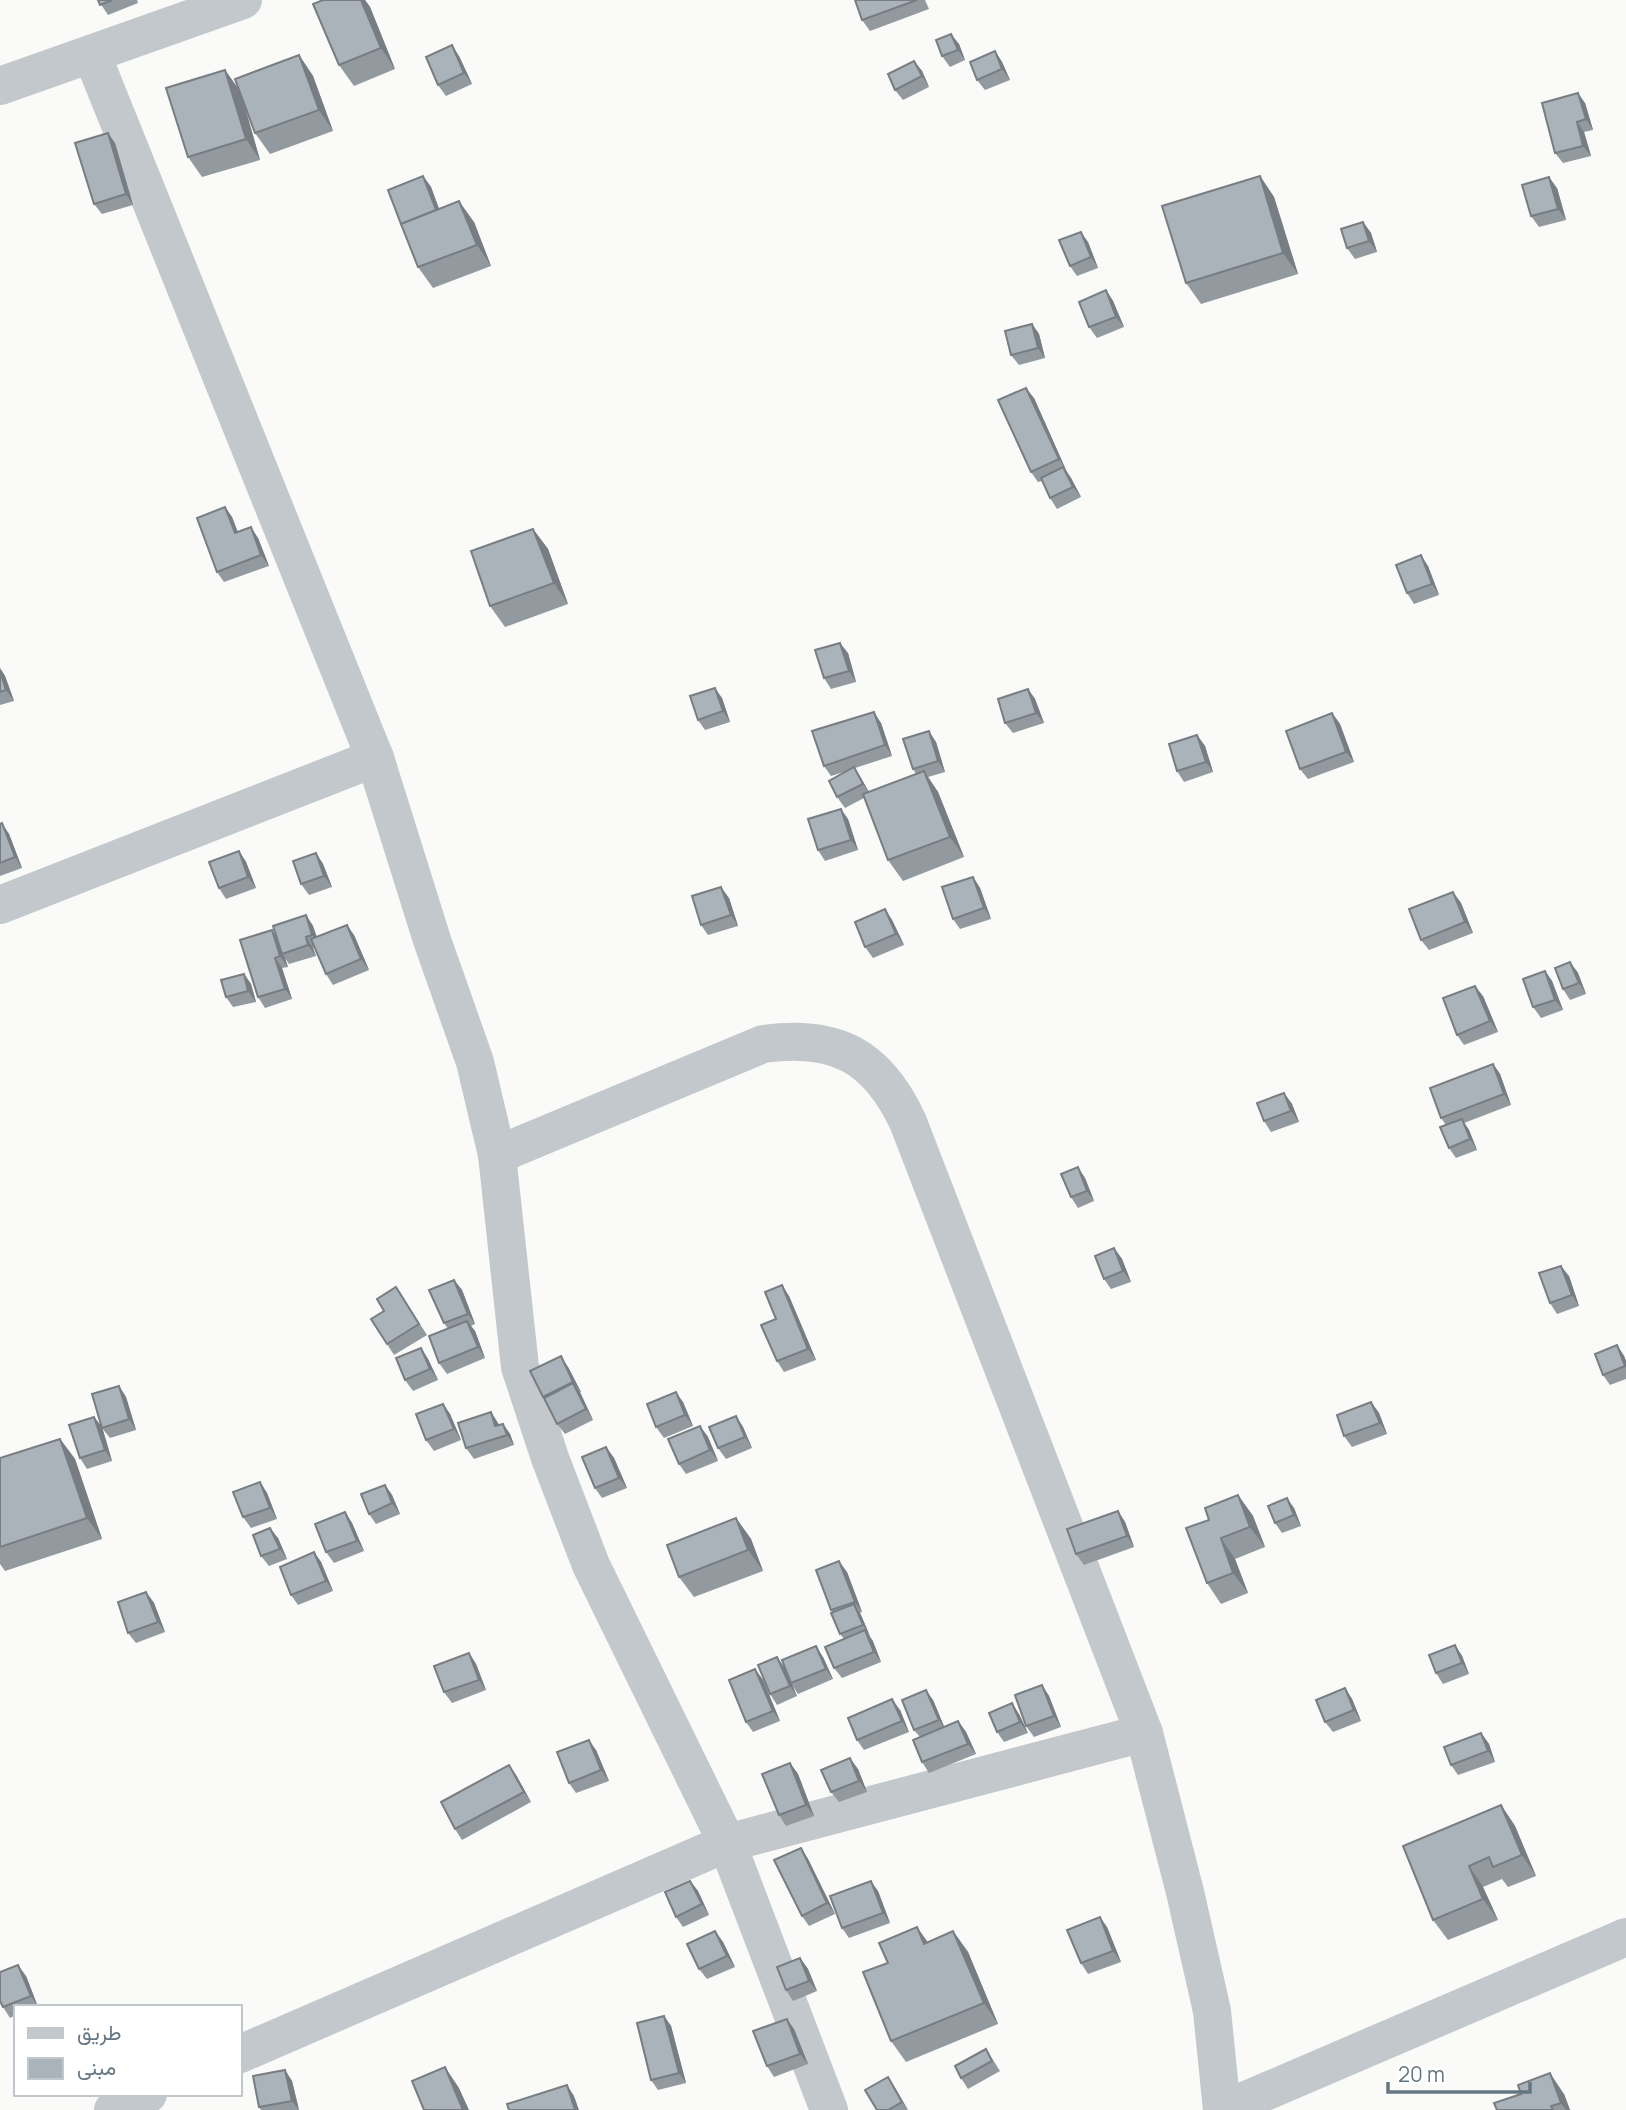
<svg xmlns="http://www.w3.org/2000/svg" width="1626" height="2110" viewBox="0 0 1626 2110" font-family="Manrope,Vazirmatn,sans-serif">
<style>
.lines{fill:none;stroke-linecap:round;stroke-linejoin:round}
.street{stroke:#c3c8cc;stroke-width:38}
.wall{fill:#929a9f}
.shaded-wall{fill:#777d82}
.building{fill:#aab3b9;stroke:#777d82;stroke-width:2}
</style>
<rect width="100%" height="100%" fill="#fafaf8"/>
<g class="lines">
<!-- street -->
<g class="street">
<path d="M92,55L375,758L432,940L475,1062L497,1155L520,1367L550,1458L591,1565L727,1843L829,2110"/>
<path d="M0,86L243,0"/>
<path d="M0,905L375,758"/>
<path d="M497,1155L763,1044C835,1034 877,1055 908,1122L1144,1733L1185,1892L1212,2011L1222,2110"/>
<path d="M240,2054L727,1843L1144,1733"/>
<path d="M113,2110L148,2094"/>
<path d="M1223,2110L1626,1937"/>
</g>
</g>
<!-- wall -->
<g class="wall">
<path d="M98,0H137L138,3L108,15Z"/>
<path d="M323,0H365L370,7L395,69L354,86L339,65Z"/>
<path d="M855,0H925L929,9L870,31L862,20Z"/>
<path d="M959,44L965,60L950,67L942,56Z"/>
<path d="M995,51L1002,62L1010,80L985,90L977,80Z"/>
<path d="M299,55L313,76L333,131L270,154L255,133L242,96L260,160L202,177L188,157L225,70L239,90Z"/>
<path d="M459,56L472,84L446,96L438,85Z"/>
<path d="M914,61L922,71L929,87L903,100L895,90Z"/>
<path d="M1585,103L1593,130L1584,132L1591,156L1563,163L1555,153Z"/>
<path d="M115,143L133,205L102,214L94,204Z"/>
<path d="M423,176L431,187L439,209L474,222L491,266L433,288L418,267Z"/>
<path d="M1260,176L1274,197L1298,274L1201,304L1186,283Z"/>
<path d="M1557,188L1566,220L1539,227L1531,216Z"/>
<path d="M1363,222L1371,233L1377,252L1355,259L1347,248Z"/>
<path d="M1088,242L1098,268L1077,276L1070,266Z"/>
<path d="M1106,290L1113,301L1124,327L1097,338L1089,327Z"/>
<path d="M1032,324L1039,334L1045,358L1019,365L1011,355Z"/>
<path d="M1034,398L1066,470L1071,478L1081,497L1057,509L1050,498L1042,481L1038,482L1031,472Z"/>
<path d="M225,507L232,517L238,532L258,538L269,566L224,582L217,572Z"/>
<path d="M533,529L548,549L568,604L505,627L490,606Z"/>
<path d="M1428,566L1439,595L1414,604L1407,593Z"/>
<path d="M848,653L856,682L831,689L824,678Z"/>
<path d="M0,668L5,676L14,701L0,705Z"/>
<path d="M1028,689L1035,699L1044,723L1013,733L1005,723Z"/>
<path d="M722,698L730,722L705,730L698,720Z"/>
<path d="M1332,713L1340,724L1354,762L1308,779L1300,769Z"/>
<path d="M881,723L892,756L855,768L869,792L916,774L913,769L936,742L945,772L928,777L938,792L964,857L903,881L888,860L864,798L845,808L837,797L847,771L831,776L824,766Z"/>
<path d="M1197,735L1205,746L1213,772L1184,782L1177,771Z"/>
<path d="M848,819L858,850L825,861L818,850Z"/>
<path d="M0,824L9,834L22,868L0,876Z"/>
<path d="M239,851L246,862L256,888L226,899L219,888Z"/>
<path d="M316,853L323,864L332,887L309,895L301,884Z"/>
<path d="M973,877L980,888L991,919L960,929L953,919Z"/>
<path d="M1453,892L1461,903L1473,933L1429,950L1421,940Z"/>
<path d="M729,898L738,926L708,935L701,925Z"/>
<path d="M885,909L892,920L904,945L873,958L865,947Z"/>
<path d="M306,915L313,926L317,937L354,935L369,970L333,985L326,974L315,947L313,948L316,956L289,964L285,958L288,967L282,968L292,999L265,1008L258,997L272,930L276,936Z"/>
<path d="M1570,962L1578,973L1586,994L1570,1000L1563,989Z"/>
<path d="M1545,971L1552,981L1563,1010L1541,1018L1533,1007Z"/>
<path d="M244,974L251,984L256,1002L233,1007L226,997Z"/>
<path d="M1483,996L1498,1032L1464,1045L1457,1035Z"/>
<path d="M1493,1064L1500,1074L1511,1105L1464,1123L1469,1130L1477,1150L1456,1158L1449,1148L1446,1125L1441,1118Z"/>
<path d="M1284,1093L1292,1104L1299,1122L1271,1132L1264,1121Z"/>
<path d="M1085,1178L1094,1201L1078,1208L1071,1197Z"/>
<path d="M1114,1248L1122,1259L1131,1282L1111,1289L1104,1279Z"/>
<path d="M1569,1276L1579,1306L1557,1314L1550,1303Z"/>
<path d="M454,1280L462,1290L475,1324L471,1326L475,1331L485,1358L447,1374L439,1363L448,1329L444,1323Z"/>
<path d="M396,1287L427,1335L394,1355L387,1344L384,1311Z"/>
<path d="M789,1296L816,1360L784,1372L777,1361L776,1319Z"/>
<path d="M1617,1345L1624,1356L1626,1361V1379L1610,1385L1603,1375Z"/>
<path d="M421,1348L428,1359L438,1380L413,1391L405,1380Z"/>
<path d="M568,1367L581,1392L580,1393L593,1420L565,1434L557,1424L530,1371Z"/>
<path d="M119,1386L126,1397L136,1430L110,1438L102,1428Z"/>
<path d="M683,1402L693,1426L664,1438L656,1427Z"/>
<path d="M1371,1402L1379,1413L1387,1434L1352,1447L1344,1436Z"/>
<path d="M443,1404L450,1414L461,1440L434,1451L426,1440Z"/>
<path d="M491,1412L499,1425L503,1424L510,1434L514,1445L474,1459L466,1448Z"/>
<path d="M736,1416L743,1427L752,1448L726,1459L718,1448Z"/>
<path d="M94,1417L102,1427L112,1461L87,1469L80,1458Z"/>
<path d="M700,1426L708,1437L718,1461L686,1474L679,1464Z"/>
<path d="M60,1439L75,1459L102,1539L5,1571L0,1564V1458Z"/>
<path d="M606,1447L614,1458L627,1488L602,1498L595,1488Z"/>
<path d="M260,1482L267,1493L277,1519L251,1528L243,1517Z"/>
<path d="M385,1485L392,1495L400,1514L376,1524L369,1514Z"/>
<path d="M1238,1495L1253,1516L1265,1547L1235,1559L1248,1593L1221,1604L1207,1583L1209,1520Z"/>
<path d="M1294,1508L1301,1526L1282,1533L1275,1523Z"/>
<path d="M1118,1511L1125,1522L1134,1547L1084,1565L1076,1554Z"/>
<path d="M345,1512L352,1523L364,1551L334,1563L326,1552Z"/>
<path d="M736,1518L751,1539L763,1571L694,1597L679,1577Z"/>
<path d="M278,1538L287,1559L269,1566L261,1556Z"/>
<path d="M314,1552L321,1562L333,1591L298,1605L291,1595Z"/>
<path d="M847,1572L862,1612L860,1613L881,1662L842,1678L834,1668L844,1639L840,1634L831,1610Z"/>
<path d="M146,1592L154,1603L165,1632L136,1643L128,1633Z"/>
<path d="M1455,1645L1462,1656L1469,1674L1443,1684L1436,1673Z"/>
<path d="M469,1653L476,1664L486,1690L452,1703L444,1692Z"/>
<path d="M823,1657L833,1679L798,1694L792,1685L797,1696L777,1705L770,1694L785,1669Z"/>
<path d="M755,1669L763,1680L780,1721L753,1732L746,1722Z"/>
<path d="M1042,1685L1049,1696L1061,1727L1034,1737L1026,1726Z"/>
<path d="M1345,1688L1352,1699L1361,1721L1333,1732L1325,1722Z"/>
<path d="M933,1700L944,1727L958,1721L966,1732L976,1754L929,1773L922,1762L920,1737L914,1730Z"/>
<path d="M900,1710L909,1732L864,1750L857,1740Z"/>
<path d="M1019,1714L1028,1733L1004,1742L997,1732Z"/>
<path d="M1481,1733L1489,1744L1495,1762L1458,1775L1451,1765Z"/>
<path d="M596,1750L609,1781L576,1793L569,1783Z"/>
<path d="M790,1763L798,1774L814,1816L786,1826L779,1815Z"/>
<path d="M858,1769L867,1792L839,1802L831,1792Z"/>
<path d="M516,1775L531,1802L462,1840L455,1829Z"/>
<path d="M1501,1805L1515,1826L1536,1876L1508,1887L1502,1879L1483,1887L1498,1920L1448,1940L1433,1920Z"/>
<path d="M801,1848L808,1859L835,1914L809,1926L802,1916Z"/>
<path d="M690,1881L698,1891L709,1915L683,1927L676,1917Z"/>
<path d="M878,1891L890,1923L849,1938L842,1928Z"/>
<path d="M1107,1927L1121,1962L1088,1974L1081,1963Z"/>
<path d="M715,1931L723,1942L735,1967L707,1979L699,1969Z"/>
<path d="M953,1931L968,1952L998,2024L906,2062L891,2041L888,1963L927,1942Z"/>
<path d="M800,1958L808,1969L817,1991L793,2001L786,1990Z"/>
<path d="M26,1976L38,2007H16V2015L10,2018L3,2007Z"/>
<path d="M664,2016L671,2026L686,2083L658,2090L651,2080Z"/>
<path d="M794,2029L808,2064L774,2077L767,2066Z"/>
<path d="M986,2049L1000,2071L968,2089L961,2078Z"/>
<path d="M285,2070L292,2081L299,2110H261L259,2107Z"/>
<path d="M895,2088L908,2110H877Z"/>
<path d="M1564,2094L1570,2110H1497Z"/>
</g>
<!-- shaded-wall -->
<g class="shaded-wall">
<path d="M361,0H365L370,7L395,69L381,48Z"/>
<path d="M951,34L959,44L965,60L958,50Z"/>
<path d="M452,45L459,56L472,84L464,73Z"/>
<path d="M995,51L1002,62L1010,80L1002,69Z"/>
<path d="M299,55L313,76L333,131L319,110Z"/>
<path d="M914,61L922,71L929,87L922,76Z"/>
<path d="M225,70L240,91L260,160L246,139Z"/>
<path d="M1578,93L1585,103L1593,130L1586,119Z"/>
<path d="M1577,122L1584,132L1591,156L1583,146Z"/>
<path d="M108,133L115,143L133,205L126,194Z"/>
<path d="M423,176L431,187L444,222L437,211Z"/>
<path d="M1260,176L1274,197L1298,274L1283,253Z"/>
<path d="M1549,177L1557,188L1566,220L1558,209Z"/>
<path d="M459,201L474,222L491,266L477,245Z"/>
<path d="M1363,222L1371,233L1377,252L1369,241Z"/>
<path d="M1081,232L1088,242L1098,268L1091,257Z"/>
<path d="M1106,290L1113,301L1124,327L1116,317Z"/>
<path d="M1032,324L1039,334L1045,358L1038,348Z"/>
<path d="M1026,388L1034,398L1066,470L1059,459Z"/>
<path d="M1063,467L1071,478L1081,497L1073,487Z"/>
<path d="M225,507L232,517L242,544L235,533Z"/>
<path d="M251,527L258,538L269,566L261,555Z"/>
<path d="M533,529L548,549L568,604L554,583Z"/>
<path d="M1421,555L1428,566L1439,595L1432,584Z"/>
<path d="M840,643L848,653L856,682L849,671Z"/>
<path d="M0,668L5,676L14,701L6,690Z"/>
<path d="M715,688L722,698L730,722L723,711Z"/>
<path d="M1028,689L1035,699L1044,723L1036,713Z"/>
<path d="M874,712L881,723L892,756L885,745Z"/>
<path d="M1332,713L1340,724L1354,762L1346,752Z"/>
<path d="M929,731L936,742L945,772L938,761Z"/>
<path d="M1197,735L1205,746L1213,772L1206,762Z"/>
<path d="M854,767L861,778L870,794L863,784Z"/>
<path d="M924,771L938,792L964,857L950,837Z"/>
<path d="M841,809L848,819L858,850L851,840Z"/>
<path d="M2,823L9,834L22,868L15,857Z"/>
<path d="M239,851L246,862L256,888L248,877Z"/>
<path d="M316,853L323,864L332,887L324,876Z"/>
<path d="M973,877L980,888L991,919L984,908Z"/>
<path d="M721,887L729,898L738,926L731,915Z"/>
<path d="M1453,892L1461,903L1473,933L1465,922Z"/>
<path d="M885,909L892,920L904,945L896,934Z"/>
<path d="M306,915L313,926L319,945L312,935Z"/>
<path d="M347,925L354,935L369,970L361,959Z"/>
<path d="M272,930L279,941L282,954L285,958L288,967L280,956Z"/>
<path d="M306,937L313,948L316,956L308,945Z"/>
<path d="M275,958L282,968L292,999L285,989Z"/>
<path d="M1570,962L1578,973L1586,994L1579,983Z"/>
<path d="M1545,971L1552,981L1563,1010L1555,1000Z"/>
<path d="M244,974L251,984L256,1002L248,991Z"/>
<path d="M1475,986L1483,996L1498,1032L1490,1021Z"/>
<path d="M1493,1064L1500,1074L1511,1105L1504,1094Z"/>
<path d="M1284,1093L1292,1104L1299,1122L1291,1111Z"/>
<path d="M1462,1119L1469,1130L1477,1150L1470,1139Z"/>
<path d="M1078,1167L1085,1178L1094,1201L1087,1191Z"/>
<path d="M1114,1248L1122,1259L1131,1282L1123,1271Z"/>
<path d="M1561,1266L1569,1276L1579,1306L1572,1295Z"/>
<path d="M454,1280L462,1290L475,1324L468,1314Z"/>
<path d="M782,1285L789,1296L816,1360L808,1349Z"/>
<path d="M467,1321L475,1331L485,1358L478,1347Z"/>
<path d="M1617,1345L1624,1356L1626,1361V1368Z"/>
<path d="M421,1348L428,1359L438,1380L430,1369Z"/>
<path d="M561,1356L568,1367L581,1392L573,1382Z"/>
<path d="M573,1383L581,1394L593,1420L586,1409Z"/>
<path d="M119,1386L126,1397L136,1430L129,1419Z"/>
<path d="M676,1392L683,1402L693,1426L685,1415Z"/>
<path d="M1371,1402L1379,1413L1387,1434L1380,1423Z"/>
<path d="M443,1404L450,1414L461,1440L454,1429Z"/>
<path d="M491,1412L498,1423L503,1437L495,1426Z"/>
<path d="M736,1416L743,1427L752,1448L745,1437Z"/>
<path d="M94,1417L102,1427L112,1461L105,1450Z"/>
<path d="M503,1424L510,1434L514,1445L507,1435Z"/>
<path d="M700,1426L708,1437L718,1461L710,1450Z"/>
<path d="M60,1439L75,1459L102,1539L87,1518Z"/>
<path d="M606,1447L614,1458L627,1488L619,1478Z"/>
<path d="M260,1482L267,1493L277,1519L270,1508Z"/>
<path d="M385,1485L392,1495L400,1514L392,1503Z"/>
<path d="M1238,1495L1253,1516L1265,1547L1250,1527Z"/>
<path d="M1287,1498L1294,1508L1301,1526L1294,1515Z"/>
<path d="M1118,1511L1125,1522L1134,1547L1127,1536Z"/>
<path d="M345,1512L352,1523L364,1551L357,1541Z"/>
<path d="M736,1518L751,1539L763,1571L748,1550Z"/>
<path d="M270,1528L278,1538L287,1559L280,1549Z"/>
<path d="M1221,1538L1235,1559L1248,1593L1233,1573Z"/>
<path d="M314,1552L321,1562L333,1591L326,1581Z"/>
<path d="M839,1561L847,1572L862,1612L855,1602Z"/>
<path d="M146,1592L154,1603L165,1632L158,1622Z"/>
<path d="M854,1604L861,1615L870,1636L863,1625Z"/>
<path d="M865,1630L873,1641L881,1662L874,1652Z"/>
<path d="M1455,1645L1462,1656L1469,1674L1462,1663Z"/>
<path d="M816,1646L823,1657L833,1679L826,1669Z"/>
<path d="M469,1653L476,1664L486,1690L479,1680Z"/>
<path d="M777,1657L785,1668L797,1696L790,1686Z"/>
<path d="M755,1669L763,1680L780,1721L773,1711Z"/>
<path d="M1042,1685L1049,1696L1061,1727L1054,1716Z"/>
<path d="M1345,1688L1352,1699L1361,1721L1354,1710Z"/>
<path d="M926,1690L933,1700L946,1731L939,1720Z"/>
<path d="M892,1699L900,1710L909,1732L902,1721Z"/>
<path d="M1012,1703L1019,1714L1028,1733L1020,1722Z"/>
<path d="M958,1721L966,1732L976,1754L968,1744Z"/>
<path d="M1481,1733L1489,1744L1495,1762L1488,1751Z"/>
<path d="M589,1740L596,1750L609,1781L601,1770Z"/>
<path d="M850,1758L858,1769L867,1792L859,1781Z"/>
<path d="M790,1763L798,1774L814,1816L806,1805Z"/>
<path d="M509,1765L516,1775L531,1802L524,1792Z"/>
<path d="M1501,1805L1515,1826L1536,1876L1522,1855Z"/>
<path d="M801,1848L808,1859L835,1914L827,1903Z"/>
<path d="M1469,1866L1483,1887L1498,1920L1483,1899Z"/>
<path d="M690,1881L698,1891L709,1915L702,1904Z"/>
<path d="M871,1881L878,1891L890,1923L883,1913Z"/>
<path d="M1100,1917L1107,1927L1121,1962L1113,1951Z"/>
<path d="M917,1927L932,1948L924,1944Z"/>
<path d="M715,1931L723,1942L735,1967L727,1956Z"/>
<path d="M953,1931L968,1952L998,2024L984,2003Z"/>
<path d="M800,1958L808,1969L817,1991L809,1981Z"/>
<path d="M18,1965L26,1976L38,2007L31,1996Z"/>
<path d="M664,2016L671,2026L686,2083L679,2073Z"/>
<path d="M787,2019L794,2029L808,2064L800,2054Z"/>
<path d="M445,2067L459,2088L469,2110H463Z"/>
<path d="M285,2070L292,2081L299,2110L292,2101Z"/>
<path d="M1550,2073L1564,2094L1570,2110H1566L1561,2103Z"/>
<path d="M888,2077L895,2088L908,2110L902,2102Z"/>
<path d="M567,2085L574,2096L579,2110H575Z"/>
</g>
<!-- building -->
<g class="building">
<path d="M98,0H112L100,5Z"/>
<path d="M323,0H361L381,48L339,65L313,4Z"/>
<path d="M855,0H917L862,20Z"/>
<path d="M951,34L958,50L942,56L936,40Z"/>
<path d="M452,45L464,73L438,85L426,57Z"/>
<path d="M995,51L1002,69L977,80L970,62Z"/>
<path d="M299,55L319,110L255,133L235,79Z"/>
<path d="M914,61L922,76L895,90L888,74Z"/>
<path d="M225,70L246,139L188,157L166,88Z"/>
<path d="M1578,93L1586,119L1577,122L1583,146L1555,153L1542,103Z"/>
<path d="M108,133L126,194L94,204L75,143Z"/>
<path d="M423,176L436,210L401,224L388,190Z"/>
<path d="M1260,176L1283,253L1186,283L1162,206Z"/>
<path d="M1549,177L1558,209L1531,216L1522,185Z"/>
<path d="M459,201L477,245L418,267L401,224Z"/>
<path d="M1363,222L1369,241L1347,248L1341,229Z"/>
<path d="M1081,232L1091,257L1070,266L1059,240Z"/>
<path d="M1106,290L1116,317L1089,327L1079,302Z"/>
<path d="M1032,324L1038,348L1011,355L1005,331Z"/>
<path d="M1026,388L1059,459L1031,472L998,400Z"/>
<path d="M1063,467L1073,487L1050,498L1041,478Z"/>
<path d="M225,507L235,533L251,527L261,555L217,572L197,518Z"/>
<path d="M533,529L554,583L490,606L471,551Z"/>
<path d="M1421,555L1432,584L1407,593L1396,565Z"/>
<path d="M840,643L849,671L824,678L815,650Z"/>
<path d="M0,671L6,690L0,692Z"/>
<path d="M715,688L723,711L698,720L690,696Z"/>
<path d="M1028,689L1036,713L1005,723L998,699Z"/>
<path d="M874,712L885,745L824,766L812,731Z"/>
<path d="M1332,713L1346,752L1300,769L1286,731Z"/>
<path d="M929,731L938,761L913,769L903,739Z"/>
<path d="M1197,735L1206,762L1177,771L1169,744Z"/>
<path d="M854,767L863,784L837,797L829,781Z"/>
<path d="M924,771L950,837L888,860L863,794Z"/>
<path d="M841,809L851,840L818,850L808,819Z"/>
<path d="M2,823L15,857L0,863V824Z"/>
<path d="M239,851L248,877L219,888L209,862Z"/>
<path d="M316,853L324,876L301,884L293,861Z"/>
<path d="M973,877L984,908L953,919L942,887Z"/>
<path d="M721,887L731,915L701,925L692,896Z"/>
<path d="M1453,892L1465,922L1421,940L1409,909Z"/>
<path d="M885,909L896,934L865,947L855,922Z"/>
<path d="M306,915L312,935L306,937L308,945L282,954L273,926Z"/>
<path d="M347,925L361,959L326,974L311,939Z"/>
<path d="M272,930L280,956L275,958L285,989L258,997L240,940Z"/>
<path d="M1570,962L1579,983L1563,989L1555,968Z"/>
<path d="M1545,971L1555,1000L1533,1007L1523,979Z"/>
<path d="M244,974L248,991L226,997L221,980Z"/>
<path d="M1475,986L1490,1021L1457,1035L1443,998Z"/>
<path d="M1493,1064L1504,1094L1441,1118L1430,1088Z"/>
<path d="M1284,1093L1291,1111L1264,1121L1257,1103Z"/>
<path d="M1462,1119L1470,1139L1449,1148L1440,1127Z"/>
<path d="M1078,1167L1087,1191L1071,1197L1061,1174Z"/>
<path d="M1114,1248L1123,1271L1104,1279L1095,1256Z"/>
<path d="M1561,1266L1572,1295L1550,1303L1539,1273Z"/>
<path d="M454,1280L468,1314L444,1323L429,1290Z"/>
<path d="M782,1285L808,1349L777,1361L761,1325L776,1319L765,1292Z"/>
<path d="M396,1287L419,1324L387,1344L371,1319L384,1311L377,1299Z"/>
<path d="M467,1321L478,1347L439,1363L429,1336Z"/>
<path d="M1617,1345L1625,1366L1603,1375L1595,1354Z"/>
<path d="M421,1348L430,1369L405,1380L396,1358Z"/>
<path d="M561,1356L573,1382L543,1397L530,1371Z"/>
<path d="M573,1383L586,1409L557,1424L544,1398Z"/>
<path d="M119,1386L129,1419L102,1428L92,1394Z"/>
<path d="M676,1392L685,1415L656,1427L647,1404Z"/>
<path d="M1371,1402L1380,1423L1344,1436L1337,1415Z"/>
<path d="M443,1404L454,1429L426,1440L416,1414Z"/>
<path d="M491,1412L495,1426L503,1424L507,1435L466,1448L458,1423Z"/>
<path d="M736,1416L745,1437L718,1448L709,1427Z"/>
<path d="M94,1417L105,1450L80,1458L69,1425Z"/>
<path d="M700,1426L710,1450L679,1464L668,1439Z"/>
<path d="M60,1439L87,1518L0,1547V1458Z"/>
<path d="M606,1447L619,1478L595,1488L582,1457Z"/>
<path d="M260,1482L270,1508L243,1517L233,1492Z"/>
<path d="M385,1485L392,1503L369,1514L361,1494Z"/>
<path d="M1238,1495L1250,1527L1221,1538L1233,1573L1207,1583L1186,1528L1209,1520L1205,1508Z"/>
<path d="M1287,1498L1294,1515L1275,1523L1268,1506Z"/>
<path d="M1118,1511L1127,1536L1076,1554L1067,1529Z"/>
<path d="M345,1512L357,1541L326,1552L315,1524Z"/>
<path d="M736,1518L748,1550L679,1577L667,1545Z"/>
<path d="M270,1528L280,1549L261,1556L253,1535Z"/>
<path d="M314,1552L326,1581L291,1595L280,1567Z"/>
<path d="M839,1561L855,1602L831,1610L816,1570Z"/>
<path d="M146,1592L158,1622L128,1633L118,1602Z"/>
<path d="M854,1604L863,1625L840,1634L831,1613Z"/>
<path d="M865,1630L874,1652L834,1668L825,1647Z"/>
<path d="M1455,1645L1462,1663L1436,1673L1429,1655Z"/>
<path d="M816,1646L826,1669L791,1683L782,1660Z"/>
<path d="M469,1653L479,1680L444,1692L434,1666Z"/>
<path d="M777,1657L790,1686L770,1694L758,1665Z"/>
<path d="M755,1669L773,1711L746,1722L729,1680Z"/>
<path d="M1042,1685L1054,1716L1026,1726L1015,1695Z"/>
<path d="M1345,1688L1354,1710L1325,1722L1316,1700Z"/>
<path d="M926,1690L939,1720L914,1730L902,1700Z"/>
<path d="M892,1699L902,1721L857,1740L848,1718Z"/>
<path d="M1012,1703L1020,1722L997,1732L989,1713Z"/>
<path d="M958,1721L968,1744L922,1762L913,1740Z"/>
<path d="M1481,1733L1488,1751L1451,1765L1444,1747Z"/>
<path d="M589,1740L601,1770L569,1783L557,1752Z"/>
<path d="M850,1758L859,1781L831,1792L821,1770Z"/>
<path d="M790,1763L806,1805L779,1815L762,1774Z"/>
<path d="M509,1765L524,1792L455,1829L441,1802Z"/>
<path d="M1501,1805L1522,1855L1493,1867L1489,1857L1469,1866L1483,1899L1433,1920L1403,1846Z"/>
<path d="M801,1848L827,1903L802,1916L774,1860Z"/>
<path d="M690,1881L702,1904L676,1917L665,1892Z"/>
<path d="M871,1881L883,1913L842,1928L830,1896Z"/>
<path d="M1100,1917L1113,1951L1081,1963L1067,1930Z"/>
<path d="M917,1927L924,1944L953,1931L984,2003L891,2041L863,1972L888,1963L879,1943Z"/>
<path d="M715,1931L727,1956L699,1969L687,1944Z"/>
<path d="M800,1958L809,1981L786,1990L777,1967Z"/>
<path d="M18,1965L31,1996L3,2007L0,2001V1972Z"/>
<path d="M664,2016L679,2073L651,2080L637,2023Z"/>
<path d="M787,2019L800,2054L767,2066L753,2031Z"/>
<path d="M986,2049L992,2061L961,2078L955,2066Z"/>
<path d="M445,2067L463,2110H424L412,2081Z"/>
<path d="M285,2070L292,2101L259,2107L253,2076Z"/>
<path d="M1550,2073L1561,2103L1551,2106L1553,2110H1497L1494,2103L1521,2094L1518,2085Z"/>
<path d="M888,2077L902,2102L888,2110H877L865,2090Z"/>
<path d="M567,2085L575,2110H509L507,2104Z"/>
</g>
<!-- legend -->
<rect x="14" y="2005" width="228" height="91" fill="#ffffff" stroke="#c1c8cd" stroke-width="2"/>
<rect x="28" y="2028" width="35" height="10" fill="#c3c8cc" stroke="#c1c8cd" stroke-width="2"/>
<text x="77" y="2040" font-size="21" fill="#657683">طريق</text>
<rect x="28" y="2058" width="35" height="21" fill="#aab3b9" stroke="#c1c8cd" stroke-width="2"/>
<text x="77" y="2075" font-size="21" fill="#657683">مبنى</text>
<!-- scale -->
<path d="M1388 2082v10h142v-10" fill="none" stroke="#657683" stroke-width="3.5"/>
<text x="1398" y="2082" font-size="21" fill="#657683" stroke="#ffffff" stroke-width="5" paint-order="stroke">20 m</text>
</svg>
